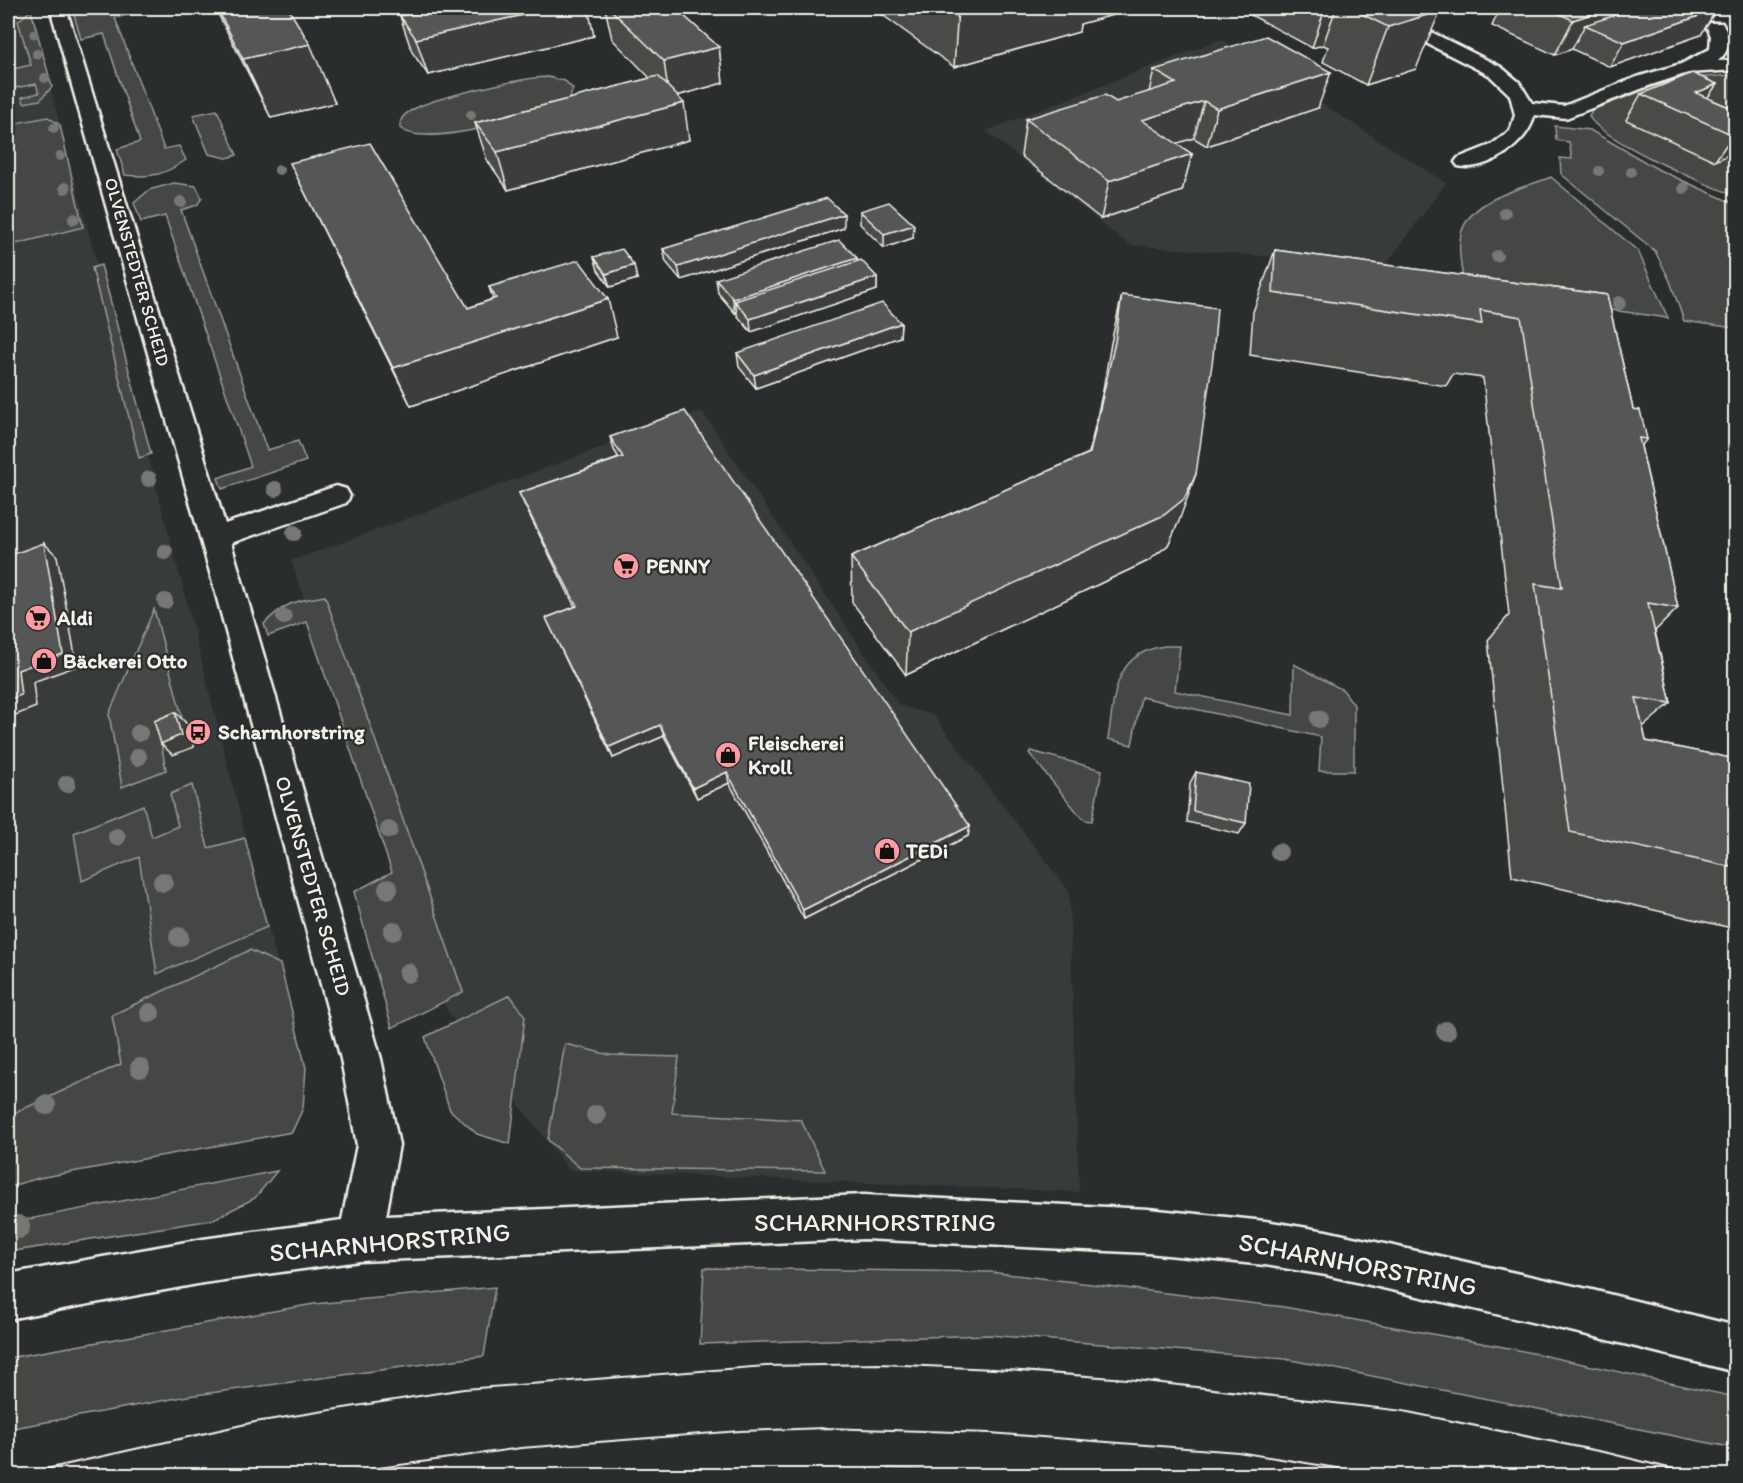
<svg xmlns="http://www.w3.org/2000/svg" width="1743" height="1483" viewBox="0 0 1743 1483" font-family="Itim,sans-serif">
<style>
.built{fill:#373a3a}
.green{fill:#444645;stroke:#9c9c96;stroke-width:1.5}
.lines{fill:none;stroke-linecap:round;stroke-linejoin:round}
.minor-casing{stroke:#f4f1e8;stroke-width:5}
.minor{fill:#2a2d2e;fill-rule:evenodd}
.tram{stroke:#f4f1e8;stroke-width:2}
.tree{fill:#777875}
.wall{fill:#494b4a;stroke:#f4f1e8;stroke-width:1.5}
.shaded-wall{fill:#3c3d3c;stroke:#f4f1e8;stroke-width:1.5}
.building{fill:#555756;stroke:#f4f1e8;stroke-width:1.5}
.labels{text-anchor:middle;stroke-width:4.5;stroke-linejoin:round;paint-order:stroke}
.far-street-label{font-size:18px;fill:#f4f1e8;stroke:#2a2d2e}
.poi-label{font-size:21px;font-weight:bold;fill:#f4f1e8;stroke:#2a2d2e;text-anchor:start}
.street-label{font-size:21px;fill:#f4f1e8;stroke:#2a2d2e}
.near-street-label{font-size:26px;fill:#f4f1e8;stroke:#2a2d2e}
</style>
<rect width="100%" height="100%" fill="#2a2d2e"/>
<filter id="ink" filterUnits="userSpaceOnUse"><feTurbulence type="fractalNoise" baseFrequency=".0167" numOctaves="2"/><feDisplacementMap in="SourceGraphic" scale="12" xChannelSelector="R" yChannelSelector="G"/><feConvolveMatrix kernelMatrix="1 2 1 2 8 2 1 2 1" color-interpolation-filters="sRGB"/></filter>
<g filter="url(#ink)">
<!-- built -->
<g class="built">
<path d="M8,8H29L185,595L304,1069L8,1185Z"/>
<path d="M1221,39L1446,183L1385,266L1129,245L986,131Z"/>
<path d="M702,411L899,705L933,715L1069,891L1079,1192L569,1170L447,1011L291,561Z"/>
</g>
<!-- green -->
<g class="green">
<path d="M78,8H129L132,14L115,18L164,149L179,146L186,160C164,175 151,178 125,175L117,149L140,142L104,34L81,39L74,15Z"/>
<path d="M31,10L52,87L40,100L24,103L22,97L39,93L36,84L9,89L8,70L31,65L18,21Z"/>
<path d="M1735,75V195C1709,187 1598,138 1589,116L1592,110L1674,79Z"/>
<path d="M548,77L565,81L573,89L569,99C542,115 425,150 400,128C399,119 404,114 412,110C431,98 525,77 548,77Z"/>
<path d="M217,110L237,155L227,158L209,154L193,115Z"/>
<path d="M48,117L60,125L83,227L8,246V142L16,140L11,124Z"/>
<path d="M1555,126L1590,130L1659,170L1735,204V328L1684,321L1670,281L1655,251L1561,174L1560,158L1572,159L1569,142L1556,140Z"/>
<path d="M1551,177L1638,251L1668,318L1464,289C1463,273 1457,251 1461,234C1470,198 1522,189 1551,177Z"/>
<path d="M174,183L196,186L202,198L197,205L181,210L267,450L298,441L306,461L222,489L218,478L251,466L165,216L141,222L134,203L149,190Z"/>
<path d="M101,265L151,454L139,458L92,268Z"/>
<path d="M325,596L463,992L392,1028L354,892L392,872L307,622L268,636L264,624C285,602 295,601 325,596Z"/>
<path d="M154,609L182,717L158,727L166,770L122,787L109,714Z"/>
<path d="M1165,646H1180L1175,691L1293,715L1294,664L1343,690L1354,705V771H1319L1321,737L1141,697L1132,745L1108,739C1115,697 1112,653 1165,646Z"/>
<path d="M1031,751L1102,770L1092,821L1085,820L1077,812L1029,753Z"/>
<path d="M192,785L208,848L245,838L267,927L157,974L139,857L82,881L74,833L143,805L152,837L178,826L170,794Z"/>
<path d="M250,950L280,964L306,1068L303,1108L292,1132L39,1178L8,1187V1116L121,1064L112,1015Z"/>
<path d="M510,995L525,1016L510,1144L477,1134L450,1110L425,1037Z"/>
<path d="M565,1044L610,1055L679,1057L672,1113L801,1120L825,1171L580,1168L548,1140Z"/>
<path d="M277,1171L255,1198L212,1220L8,1252V1223Z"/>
<path d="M704,1268L990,1272L1284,1307L1509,1348L1735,1397V1448L1286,1359L989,1335L700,1344Z"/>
<path d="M495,1287L484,1356L188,1396L8,1429V1358L314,1304Z"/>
<path d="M888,1468L1001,1475H888Z"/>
</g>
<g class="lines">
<!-- minor casing -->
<g class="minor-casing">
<g id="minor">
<path d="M50,8H66L225,524L336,486L346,489L350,496L346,503L231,543L381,1059L399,1145L386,1216L864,1195L1148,1209L1265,1221L1326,1231L1592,1290L1736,1326V1372L1592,1336L1326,1275L1265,1265L1148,1253L864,1239L360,1261L203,1283L8,1319V1274L203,1239L342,1220L357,1145L341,1059L211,576Z"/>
<path d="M1363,8H1383L1501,67L1519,82L1532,103L1564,106L1637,77L1681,64L1710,49L1711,36L1707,27L1710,23H1722C1731,37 1731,50 1718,61L1736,60V70L1688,73L1651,85L1566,118L1534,115C1530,143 1485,173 1458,166L1455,162L1458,158L1491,145L1510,131L1515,115L1510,95L1489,75L1365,12Z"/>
</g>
</g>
<!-- minor -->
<use href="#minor" class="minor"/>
<!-- tram -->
<g class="tram">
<path d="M15,1476L255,1422L464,1389L766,1366L880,1364L994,1369L1127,1379L1403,1411L1608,1453L1701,1476"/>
<path d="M322,1476L521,1448L740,1431L825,1428L990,1433L1238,1452L1386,1476"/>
</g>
</g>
<!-- trees -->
<g class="tree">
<circle cx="34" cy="34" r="4.5"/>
<circle cx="37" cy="54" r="5"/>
<circle cx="45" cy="78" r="5"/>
<circle cx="471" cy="115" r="5"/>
<circle cx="54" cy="128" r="5"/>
<circle cx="60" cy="156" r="5"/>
<circle cx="279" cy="170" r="5"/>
<circle cx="1599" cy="171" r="5"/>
<circle cx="1631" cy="172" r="5"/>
<circle cx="65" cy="188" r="6"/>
<circle cx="1684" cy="188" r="6"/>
<circle cx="181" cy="202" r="6"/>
<circle cx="1505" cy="213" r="6"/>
<circle cx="74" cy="219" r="6"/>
<circle cx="1497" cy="256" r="6"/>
<circle cx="1619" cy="303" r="7"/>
<circle cx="149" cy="479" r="8"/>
<circle cx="275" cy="489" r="8"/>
<circle cx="294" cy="533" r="8"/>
<circle cx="165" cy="552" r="8"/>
<circle cx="165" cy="601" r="8"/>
<circle cx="284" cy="617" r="8"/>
<circle cx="1319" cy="719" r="9"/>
<circle cx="139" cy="733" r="9"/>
<circle cx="138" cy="757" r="9"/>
<circle cx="67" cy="784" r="9"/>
<circle cx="389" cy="830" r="9"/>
<circle cx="117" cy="837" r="9"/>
<circle cx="1279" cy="852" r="9"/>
<circle cx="163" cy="882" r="10"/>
<circle cx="388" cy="889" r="10"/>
<circle cx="393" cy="931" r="10"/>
<circle cx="179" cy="937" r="10"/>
<circle cx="408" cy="973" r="10"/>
<circle cx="150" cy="1013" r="10"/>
<circle cx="1446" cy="1031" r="10"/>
<circle cx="140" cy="1068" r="10"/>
<circle cx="46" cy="1105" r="10"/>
<circle cx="596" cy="1115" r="10"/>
<circle cx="18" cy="1227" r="12"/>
</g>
<!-- wall -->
<g class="wall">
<path d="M215,8H288L335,103L271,118Z"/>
<path d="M605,8H675L719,47L723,83L677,96L689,140L508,190L487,160L475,123L650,78L612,39Z"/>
<path d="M873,8H1138L1080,24L1079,32L954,67Z"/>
<path d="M1238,8H1433L1416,69L1366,85L1323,62L1328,47L1323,45L1312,48Z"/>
<path d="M1500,8H1710L1701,35L1610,67L1572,49L1555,55L1492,26Z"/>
<path d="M400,16L594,36L428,75L412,52Z"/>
<path d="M1154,70L1318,108L1207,146L1194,138L1176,143L1192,154L1182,191L1101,219L1021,156L1026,119L1116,102L1149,92Z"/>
<path d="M1641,94L1708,98L1736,110V149L1733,153L1715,161L1626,120Z"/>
<path d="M290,163L468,308L493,299L489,287L617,337L411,406Z"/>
<path d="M860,211L913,238L884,248L860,224Z"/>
<path d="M844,228L681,280L666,262L663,249Z"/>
<path d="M1275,250L1607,295L1633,409L1647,439L1641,446L1678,608L1655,631L1671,703L1643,727L1646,741L1736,759V929L1512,877L1488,640L1509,615L1483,378L1453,374L1446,386L1250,355L1253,312Z"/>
<path d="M594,257L637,279L610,287L598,270Z"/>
<path d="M857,258V262L877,277V290L751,332L737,315V312L735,313L718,293L716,279Z"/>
<path d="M1122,295L1179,521L1168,545L1148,561L906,675L852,602L851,557L1089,453L1103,390L1111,343Z"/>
<path d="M901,323L900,337L756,388L739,367L737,353Z"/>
<path d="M610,437L970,826L968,836L804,919L729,783L697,798L664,736L613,758L546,618L575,607L525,506L519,493L619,458L614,450Z"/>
<path d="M1196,772L1246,823L1239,834L1187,822L1190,783Z"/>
</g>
<!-- shaded-wall -->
<g class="shaded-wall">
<path d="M554,8H588L594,36L428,75L416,39Z"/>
<path d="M962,8H1138L1080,24L1079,32L954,67L958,9Z"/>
<path d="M1325,8H1336L1323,45L1312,48Z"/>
<path d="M1610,8H1657L1585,25L1572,49L1555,55L1573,20Z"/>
<path d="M1716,10L1701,35L1610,67L1624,42Z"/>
<path d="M1440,11L1416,69L1366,85L1388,27Z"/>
<path d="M310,44L335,103L271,118L243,59Z"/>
<path d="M719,47L723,83L669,98L664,61Z"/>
<path d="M1331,72L1318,108L1207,146L1217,109Z"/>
<path d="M1717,84L1700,109L1696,93Z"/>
<path d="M1204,101L1194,138L1134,157L1142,120Z"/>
<path d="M684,103L689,140L508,190L497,152Z"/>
<path d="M1736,115V121L1729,118Z"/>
<path d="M1736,134V149L1733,153L1715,161L1733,135Z"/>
<path d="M1192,154L1182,191L1101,219L1109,181Z"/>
<path d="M844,214V228L681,280L678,267Z"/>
<path d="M914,225L913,238L884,248V234Z"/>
<path d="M857,258V272L735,301L737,312L735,313L733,299Z"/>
<path d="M634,265L637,279L610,287L606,274Z"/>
<path d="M877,277V290L751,332L750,319Z"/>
<path d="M608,299L617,337L411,406L393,368Z"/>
<path d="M901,323L900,337L756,388L754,375Z"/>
<path d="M1196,474L1179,521L1168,545L1148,561L906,675L908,632Z"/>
<path d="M44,543L57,556L77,666L33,682L36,707L8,718V700L18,670Z"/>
<path d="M175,712L187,724L194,747L173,755L161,744Z"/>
<path d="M660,725L664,736L613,758L609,747Z"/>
<path d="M727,772L729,783L697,798L693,788Z"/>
<path d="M970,826L968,836L804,919L803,910Z"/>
</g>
<!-- building -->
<g class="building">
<path d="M217,8H288L310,44L243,59Z"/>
<path d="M438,8H554L416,39L400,16Z"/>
<path d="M609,8H675L719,47L664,61Z"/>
<path d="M1350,8H1433L1440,11L1388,27Z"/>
<path d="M1546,8H1610L1573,20Z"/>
<path d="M1636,8H1710L1716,10L1624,42L1585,25Z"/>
<path d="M1266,36L1331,72L1217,109L1204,101L1142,120L1192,154L1109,181L1026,119L1105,95L1116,102L1176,83L1154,70Z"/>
<path d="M1692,73L1717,84L1696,93L1736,110V115L1729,118L1736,121V134L1733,135L1641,94Z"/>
<path d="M658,76L684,103L497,152L475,123Z"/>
<path d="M370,143L468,308L496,298L489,287L579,260L608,299L393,368L290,163Z"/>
<path d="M827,198L844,214L678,267L663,249Z"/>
<path d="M889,202L914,225L884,234L860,211Z"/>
<path d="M839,240L857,258L733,299L716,279Z"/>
<path d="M622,249L634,265L606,274L594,257Z"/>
<path d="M1275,250L1607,295L1633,409L1640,410L1647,439L1639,438L1678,608L1648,603L1671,703L1636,698L1646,741L1736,759V868L1570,832L1535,584L1562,588L1521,317L1480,310L1482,324L1273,293Z"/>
<path d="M861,260L877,277L750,319L735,301Z"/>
<path d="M1122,295L1217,308L1213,357L1196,474L1184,499L1164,515L908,632L851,557L1090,453L1115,342Z"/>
<path d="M882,303L901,323L754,375L737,353Z"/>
<path d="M685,411L970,826L803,910L727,772L693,788L660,725L609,747L546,618L577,606L519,493L623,457L610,437Z"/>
<path d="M44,543L63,654L18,670L21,695L8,700V556Z"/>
<path d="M175,712L181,735L161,744L154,721Z"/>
<path d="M1196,772L1249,784L1246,823L1193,811Z"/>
</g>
</g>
<!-- icons -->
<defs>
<g id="supermarket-disc" transform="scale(1.35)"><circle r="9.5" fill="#ff9aa2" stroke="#2a2d2e"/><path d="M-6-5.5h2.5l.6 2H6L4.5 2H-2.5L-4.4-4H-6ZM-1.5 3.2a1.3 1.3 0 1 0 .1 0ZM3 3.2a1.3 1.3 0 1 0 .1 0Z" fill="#111"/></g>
<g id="shop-disc" transform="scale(1.35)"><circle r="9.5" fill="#ff9aa2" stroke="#2a2d2e"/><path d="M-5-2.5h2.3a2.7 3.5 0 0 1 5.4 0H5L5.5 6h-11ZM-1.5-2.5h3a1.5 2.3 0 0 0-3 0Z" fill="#111"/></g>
<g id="bus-disc" transform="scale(1.35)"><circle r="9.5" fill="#ff9aa2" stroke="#2a2d2e"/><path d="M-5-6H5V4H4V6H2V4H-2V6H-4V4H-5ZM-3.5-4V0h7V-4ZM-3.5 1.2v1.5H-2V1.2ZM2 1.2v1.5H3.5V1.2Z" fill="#111"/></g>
</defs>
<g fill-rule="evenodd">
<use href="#supermarket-disc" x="626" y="566"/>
<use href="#supermarket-disc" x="38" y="618"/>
<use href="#shop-disc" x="44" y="661"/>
<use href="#bus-disc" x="198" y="732"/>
<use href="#shop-disc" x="728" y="755"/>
<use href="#shop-disc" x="887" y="851"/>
</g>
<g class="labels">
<!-- far-street labels -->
<g class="far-street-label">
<text transform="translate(137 272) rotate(74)" y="6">OLVENSTEDTER SCHEID</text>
</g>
<!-- poi labels -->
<g class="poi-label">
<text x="646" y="573">PENNY</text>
<text x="57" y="625">Aldi</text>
<text x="63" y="668">Bäckerei Otto</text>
<text x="218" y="739">Scharnhorstring</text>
<text x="748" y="750">Fleischerei<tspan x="748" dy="24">Kroll</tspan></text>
<text x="906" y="858">TEDi</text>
</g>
<!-- street labels -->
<g class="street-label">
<text transform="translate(313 886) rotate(74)" y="7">OLVENSTEDTER SCHEID</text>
</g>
<!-- near-street labels -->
<g class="near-street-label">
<text x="875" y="1231">SCHARNHORSTRING</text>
<text transform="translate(390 1242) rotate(-5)" y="9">SCHARNHORSTRING</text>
<text transform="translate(1358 1264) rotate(11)" y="9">SCHARNHORSTRING</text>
</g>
</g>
<!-- margin -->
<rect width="1743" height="1483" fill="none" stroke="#2a2d2e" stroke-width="30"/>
<rect x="15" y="15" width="1713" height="1453" fill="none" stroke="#f4f1e8" stroke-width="2" filter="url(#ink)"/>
</svg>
